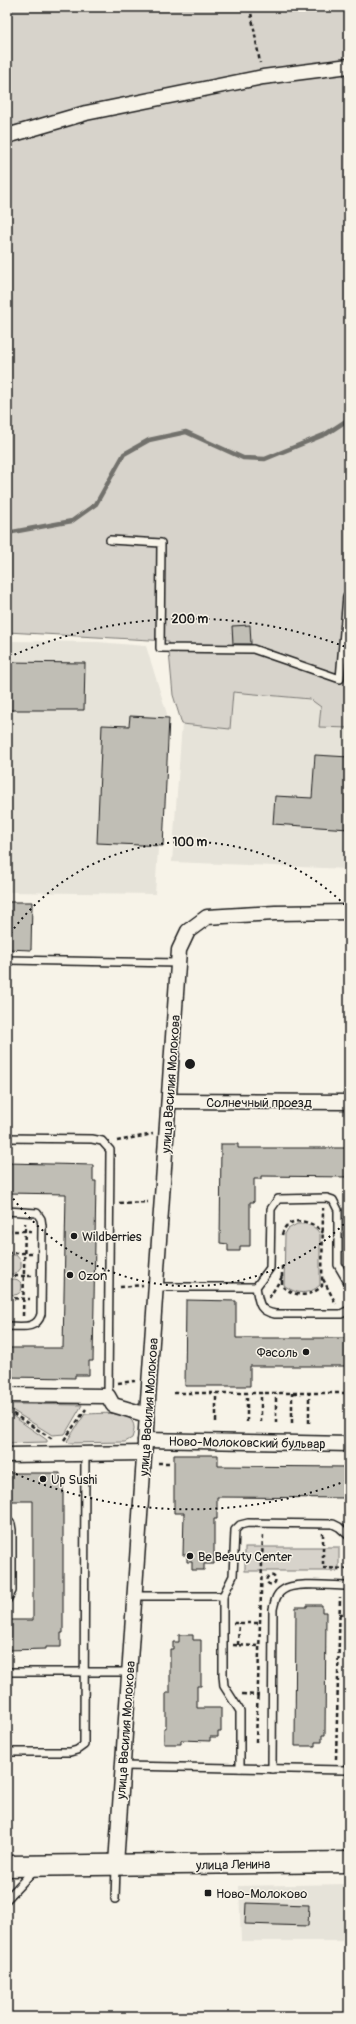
<svg xmlns="http://www.w3.org/2000/svg" width="356" height="2024" viewBox="0 0 356 2024" font-family="Pangolin,sans-serif">
<style>
.built{fill:#e6e3d9}
.green{fill:#d7d3cb;stroke:#7a7874}
.lines{fill:none;stroke-linecap:round;stroke-linejoin:round}
.stream{stroke:#72716c;stroke-width:4.5}
.building{fill:#c0beb5;stroke:#1c1c1c}
.lane-casing{stroke:#1c1c1c;stroke-width:10}
.street-casing{stroke:#1c1c1c;stroke-width:17}
.secondary-casing{stroke:#1c1c1c;stroke-width:23}
.path{stroke:#1c1c1c;stroke-width:2.5;stroke-dasharray:4 3;stroke-linecap:butt}
.lane{stroke:#f7f3e8;stroke-width:7}
.street{stroke:#f7f3e8;stroke-width:14}
.secondary{stroke:#f7f3e8;stroke-width:20}
.ring{fill:none;stroke:#1c1c1c;stroke-width:2;stroke-dasharray:2 4}
.poi-dot{fill:#1c1c1c;stroke:#f7f3e8;stroke-width:1.5}
.labels{text-anchor:middle;stroke-width:3;stroke-linejoin:round;paint-order:stroke}
.street-label{font-size:13px;fill:#1c1c1c;stroke:#f7f3e8}
.poi-label{font-size:13px;fill:#1c1c1c;stroke:#f7f3e8;text-anchor:start}
.centre{fill:#1c1c1c;stroke:#f7f3e8;stroke-width:2}
.ring-label{font-size:12px;text-anchor:middle;font-weight:bold;fill:#1c1c1c;stroke:#f7f3e8;stroke-width:3;stroke-linejoin:round;paint-order:stroke}
</style>
<rect width="100%" height="100%" fill="#f7f3e8"/>
<filter id="ink" filterUnits="userSpaceOnUse"><feTurbulence type="fractalNoise" baseFrequency=".025" numOctaves="2"/><feDisplacementMap in="SourceGraphic" scale="8" xChannelSelector="R" yChannelSelector="G"/><feConvolveMatrix kernelMatrix="1 2 1 2 8 2 1 2 1" color-interpolation-filters="sRGB"/></filter>
<g filter="url(#ink)">
<!-- built -->
<g class="built">
<path d="M7,641L98,642L146,646L167,714L155,894L7,892Z"/>
<path d="M233,692L311,699L321,707L320,727L349,728V869L172,862L182,724L230,729Z"/>
<path d="M349,1884V1941H241L239,1886Z"/>
</g>
<!-- green -->
<g class="green">
<path d="M7,7H349V728L319,727L321,707L310,699L233,692L230,729L182,724L173,695L168,641L7,632Z"/>
<path d="M297,1224C308,1223 315,1226 320,1234V1285C309,1295 296,1295 284,1285L285,1234L288,1229Z"/>
<path d="M7,1255H16L21,1261V1268L16,1274H7Z"/>
<circle cx="14" cy="1287" r="8"/>
<path d="M7,1404L82,1405L65,1434L52,1435L7,1407Z"/>
<path d="M7,1412L47,1440V1442L7,1443Z"/>
<path d="M85,1414C102,1414 144,1407 132,1438L125,1442L69,1443L67,1441Z"/>
<rect x="245" y="1547" width="94" height="24"/>
</g>
<g class="lines">
<!-- stream -->
<path class="stream" d="M7,533L72,521L96,504L124,454L149,440L186,432L243,458L265,459L326,434L349,419"/>
</g>
<!-- building -->
<g class="building">
<path d="M250,625L251,644H233L232,626Z"/>
<path d="M7,662L85,663L84,710H7Z"/>
<path d="M130,716L169,718L163,846L97,843L102,725L129,726Z"/>
<path d="M315,755L349,757V829L273,824L275,796L312,798Z"/>
<path d="M7,902H32L31,950L7,949Z"/>
<path d="M221,1144H238V1148H349V1177L261,1176V1179H254V1202H250V1246H240V1251H228V1244L220,1243Z"/>
<path d="M7,1163L93,1165V1181H96L93,1361H89V1375H75V1378L7,1377V1348H63L66,1194L7,1193Z"/>
<path d="M186,1300L236,1301V1338H349V1366H250V1386H185Z"/>
<path d="M174,1455H218V1466L349,1467V1498L217,1497V1519H214V1564H204V1570H192V1562H187V1555H183L184,1513H174Z"/>
<path d="M7,1473H60V1486H63V1633H61V1647H46V1649L7,1650V1620H33V1501H7Z"/>
<path d="M307,1605H322V1612H326L325,1735H322V1742H315V1746H295L296,1607H307Z"/>
<path d="M179,1635H193V1640H201V1686H197V1708H221V1732H218V1737H210V1741L181,1740V1744H164V1728H166V1693H170V1649H173V1642H179Z"/>
<path d="M246,1903L309,1905L308,1926L245,1924Z"/>
</g>
<g class="lines">
<!-- lane casing -->
<g class="lane-casing">
<g id="lane">
<path d="M110,540L161,543L160,648L253,649L340,679L347,596L349,595"/>
<path d="M7,960L178,963"/>
<path d="M7,1138L92,1139L102,1141L110,1150L108,1396"/>
<path d="M7,1211L37,1213L41,1219L42,1226L41,1314C37,1330 21,1326 7,1326"/>
<path d="M349,1284L338,1265V1210L333,1200L327,1198L278,1199L271,1209L270,1268L256,1287C259,1302 258,1311 275,1314H341L349,1310"/>
<path d="M156,1287H256"/>
<path d="M7,1519L11,1524L12,1530V1591L7,1600"/>
<path d="M135,1596H223"/>
<path d="M7,1672H129"/>
<path d="M7,1752H70L77,1750L84,1745L85,1454"/>
<path d="M123,1766L345,1770"/>
<path d="M240,1768V1711L224,1686L223,1675V1596L233,1576L235,1530L240,1525L248,1523L333,1524L339,1527L349,1536"/>
<path d="M272,1769L273,1609C275,1601 276,1594 283,1590C294,1581 334,1586 349,1586"/>
<path d="M7,1899L34,1870"/>
<path d="M115,1899L116,1867"/>
</g>
</g>
<!-- street casing -->
<g class="street-casing">
<g id="street">
<path d="M7,136L86,113L263,77L349,66"/>
<path d="M169,1101L349,1102"/>
<path d="M7,1395L108,1396L113,1405L147,1415"/>
<path d="M145,1440L349,1444"/>
<path d="M7,1455L144,1453"/>
<path d="M116,1864L179,950L188,931L207,917L275,913L349,912"/>
</g>
</g>
<!-- secondary casing -->
<g class="secondary-casing">
<path id="secondary" d="M7,1866L349,1862"/>
</g>
<!-- path -->
<g class="path">
<path d="M250,7L260,63"/>
<path d="M117,1141L153,1134"/>
<path d="M119,1203L148,1202"/>
<path d="M7,1231H31"/>
<path d="M282,1235C286,1214 313,1220 323,1233"/>
<path d="M7,1253H32"/>
<path d="M282,1266V1286C295,1297 309,1298 322,1286L323,1208"/>
<path d="M7,1276H32"/>
<path d="M323,1279L336,1304"/>
<path d="M120,1287L143,1285"/>
<path d="M7,1298L30,1299"/>
<path d="M269,1298L282,1277"/>
<path d="M23,1316L25,1223"/>
<path d="M118,1383L135,1381"/>
<path d="M174,1393H349"/>
<path d="M7,1410L54,1440"/>
<path d="M216,1422V1393"/>
<path d="M247,1422V1393"/>
<path d="M261,1422V1393"/>
<path d="M276,1423V1393"/>
<path d="M292,1423V1393"/>
<path d="M309,1423V1393"/>
<path d="M64,1440L86,1409"/>
<path d="M158,1463H169"/>
<path d="M323,1533V1568L349,1569"/>
<circle cx="271" cy="1580" r="4.5"/>
<path d="M339,1614H349"/>
<path d="M233,1623H260"/>
<path d="M233,1645L259,1646"/>
<path d="M238,1645L239,1623"/>
<path d="M242,1694L259,1695"/>
<path d="M256,1742L263,1533"/>
<path d="M336,1759L340,1597"/>
</g>
<!-- lane -->
<use href="#lane" class="lane"/>
<!-- street -->
<use href="#street" class="street"/>
<!-- secondary -->
<use href="#secondary" class="secondary"/>
</g>
</g>
<!-- distance rings -->
<g class="ring">
<path d="M348 1220A222 222 0 0 1 7 1190M7 938A222 222 0 0 1 348 908"/>
<path d="M346 1481A445 445 0 0 1 9 1471M9 657A445 445 0 0 1 346 647"/>
</g>
<!-- markers -->
<g class="poi-dot">
<circle cx="74" cy="1236" r="4"/>
<circle cx="70" cy="1275" r="4"/>
<circle cx="306" cy="1352" r="4"/>
<circle cx="43" cy="1479" r="4"/>
<circle cx="190" cy="1556" r="4"/>
<rect x="204" y="1889" width="8" height="8" rx="2"/>
</g>
<g class="labels">
<!-- street labels -->
<g class="street-label">
<text transform="translate(170 1084) rotate(-86)" y="5">улица Василия Молокова</text>
<text x="259" y="1107">Солнечный проезд</text>
<text transform="translate(148 1407) rotate(-86)" y="5">улица Василия Молокова</text>
<text transform="translate(247 1442) rotate(1)" y="5">Ново-Молоковский бульвар</text>
<text transform="translate(125 1730) rotate(-86)" y="5">улица Василия Молокова</text>
<text transform="translate(233 1864) rotate(-1)" y="5">улица Ленина</text>
</g>
<!-- poi labels -->
<g class="poi-label">
<text x="82" y="1241">Wildberries</text>
<text x="78" y="1280">Ozon</text>
<text x="298" y="1357" text-anchor="end">Фасоль</text>
<text x="51" y="1484">Up Sushi</text>
<text x="198" y="1561">Be Beauty Center</text>
<text x="216" y="1898">Ново-Молоково</text>
</g>
</g>
<circle cx="190" cy="1064" r="6" class="centre"/>
<g class="ring-label">
<text x="190" y="623">200 m</text>
<text x="190" y="846">100 m</text>
</g>
<!-- margin -->
<rect width="356" height="2024" fill="none" stroke="#f7f3e8" stroke-width="24"/>
<rect x="12" y="12" width="332" height="2000" fill="none" stroke="#1c1c1c" stroke-width="1.5" filter="url(#ink)"/>
</svg>
